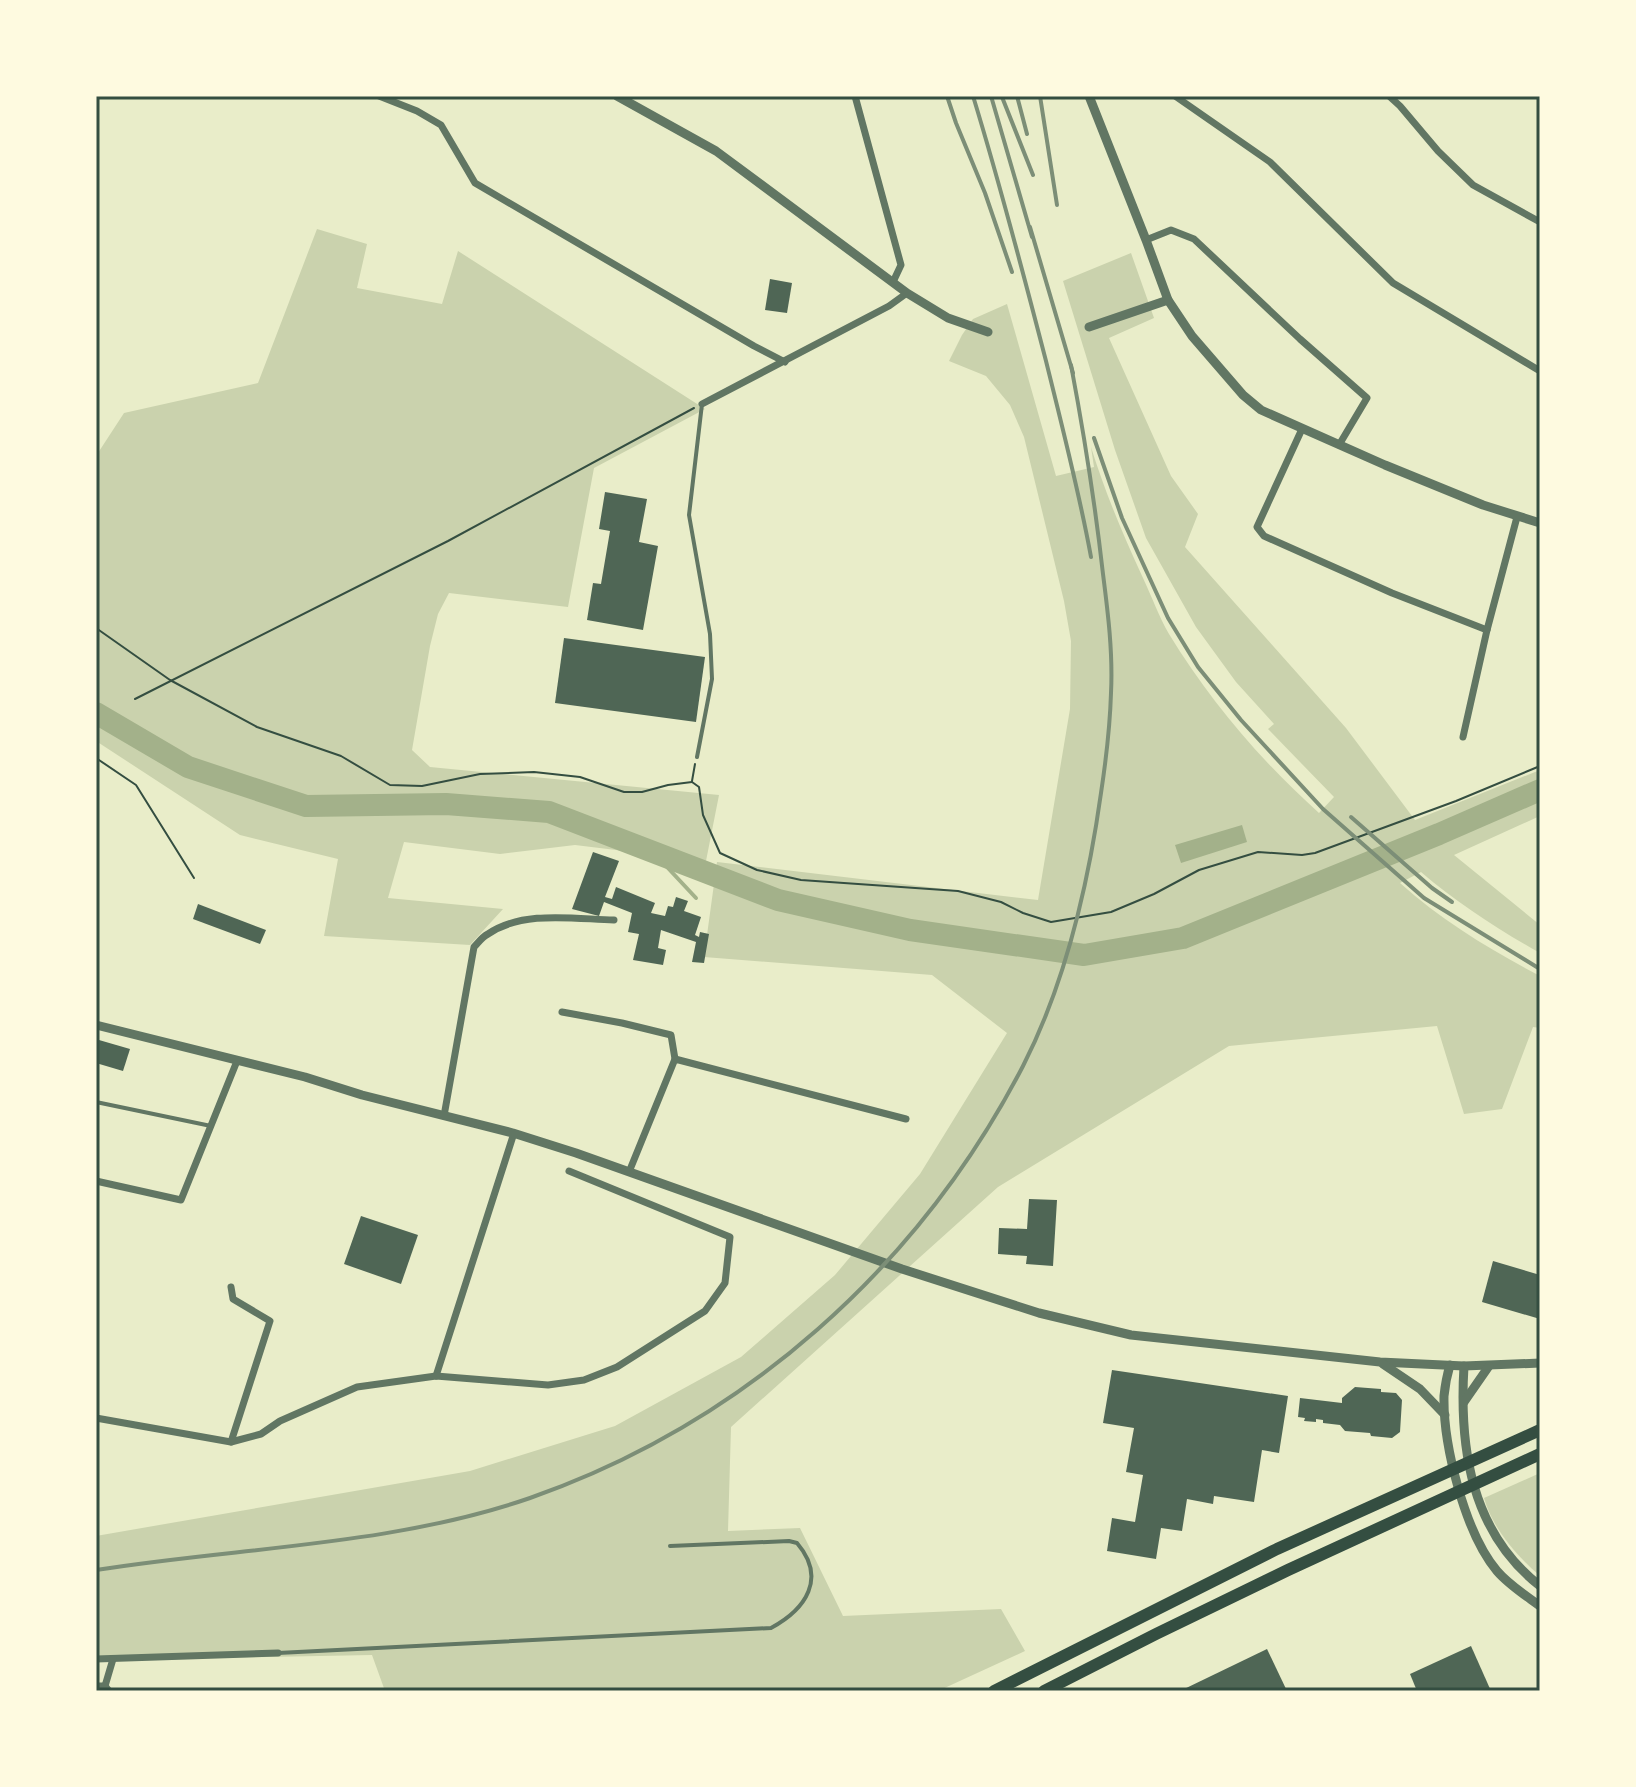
<svg xmlns="http://www.w3.org/2000/svg" width="1636" height="1787" viewBox="0 0 1636 1787" font-family="'Asap Condensed',sans-serif">
<style>
.green{fill:#cad2ad}
.water{fill:#a3b18a}
.lines{fill:none;stroke-linecap:round;stroke-linejoin:round}
.stream{stroke:#a3b18a;stroke-width:4}
.river{stroke:#a3b18a;stroke-width:22}
.building{fill:#4f6655}
.path{stroke:#344e41;stroke-width:2}
.service{stroke:#617663;stroke-width:4}
.minor{stroke:#617663;stroke-width:7}
.tertiary{stroke:#617663;stroke-width:9}
.trunk{stroke:#344e41;stroke-width:12}
.rail{stroke:#7c8e77;stroke-width:4}
.neatline{fill:none;stroke:#344e41;stroke-width:3}
</style>
<rect width="100%" height="100%" fill="#e9edc9"/>
<!-- green -->
<g class="green">
<path d="M317,229L367,244L357,288L442,304L458,251L705,409L594,468L568,607L449,593L438,614L430,646L412,750L430,767L719,795L706,861L575,845L500,854L404,842L388,898L503,909L470,945L324,936L338,859L240,835L96,741V456L124,413L258,383Z"/>
<path d="M1131,253L1154,318L1109,338L1171,476L1198,514L1185,547L1346,728L1415,820L1540,770V816L1454,855L1540,925V953C1499,930 1457,903 1421,872L1400,883C1442,921 1491,950 1540,976V1028L1533,1027L1502,1109L1464,1114L1437,1026L1229,1046L998,1187L731,1427L728,1531L800,1528L843,1616L1001,1609L1025,1651L938,1691H385L372,1655L96,1660V1536L470,1471L615,1426L741,1357L835,1275L920,1174L1007,1033L932,975L704,957L717,862L1038,900L1070,709L1071,641L1064,601L1024,437L1010,405L986,376L949,361L962,335L973,319L1007,304L1056,476L1094,467L1091,447C1105,492 1123,535 1143,578C1152,597 1159,617 1169,634C1210,701 1261,761 1319,813L1334,797L1268,729L1274,724L1236,682L1196,627L1146,538L1115,450L1063,281Z"/>
<path d="M1540,1473V1576C1516,1555 1493,1529 1484,1498Z"/>
</g>
<!-- water -->
<path class="water" d="M1242,825L1247,842L1181,863L1175,845Z"/>
<g class="lines">
<!-- stream -->
<path class="stream" d="M653,852L696,898"/>
<!-- river -->
<path class="river" d="M96,713L188,767L306,806L446,804L549,812L778,900L910,930L1084,955L1183,938L1439,834L1540,790"/>
</g>
<!-- building -->
<g class="building">
<path d="M770,279L792,283L787,313L765,310Z"/>
<path d="M605,492L647,499L639,542L658,546L643,630L587,620L593,583L601,584L610,531L599,529Z"/>
<path d="M564,638L705,657L696,722L555,703Z"/>
<path d="M593,852L619,861L605,897L612,899L616,887L655,903L651,913L665,916L668,906L673,907L676,897L688,901L684,911L701,917L695,935L699,937L700,932L709,934L704,963L692,962L696,942L661,930L658,948L666,950L663,965L633,960L639,934L628,932L632,913L604,902L599,916L572,909Z"/>
<path d="M198,904L266,930L260,944L193,919Z"/>
<path d="M99,1040L130,1049L123,1071L96,1063V1049Z"/>
<path d="M1029,1199L1057,1200L1053,1266L1026,1264L1027,1256L998,1254L999,1228L1027,1229Z"/>
<path d="M361,1216L418,1235L401,1284L344,1264Z"/>
<path d="M1493,1261L1540,1275V1319L1482,1302Z"/>
<path d="M1112,1370L1288,1396L1279,1453L1262,1450L1254,1502L1214,1496L1213,1504L1187,1499L1182,1531L1161,1528L1156,1559L1107,1551L1112,1518L1135,1522L1143,1475L1126,1472L1134,1428L1103,1423Z"/>
<path d="M1355,1387L1381,1389V1392L1396,1393L1402,1400L1400,1432L1392,1438L1371,1436L1370,1433L1345,1431L1340,1425L1323,1423V1420L1316,1419V1422L1304,1421L1305,1418L1298,1417L1300,1398L1342,1403V1398Z"/>
<path d="M1471,1646L1491,1691H1417L1410,1674Z"/>
<path d="M1267,1649L1287,1691H1180Z"/>
</g>
<g class="lines">
<!-- path -->
<g class="path">
<path d="M96,628L170,680L257,727L341,756L390,785L422,786L480,774L534,772L580,777L624,792H642L668,785L692,782"/>
<path d="M135,699L448,541L694,408"/>
<path d="M96,758L136,785L194,878"/>
<path d="M692,781L695,764"/>
<path d="M692,782L699,787L703,815L720,853L757,870L801,880L958,891L1001,902L1023,913L1051,922L1111,912L1154,894L1199,870L1258,852L1302,855L1315,853L1456,801L1540,766"/>
</g>
<!-- service -->
<g class="service">
<path d="M697,757L712,679L710,634L689,515L702,404"/>
<path d="M96,1102L211,1126"/>
<path d="M278,1653L771,1628C806,1609 827,1578 797,1543L789,1541L670,1546"/>
</g>
<!-- minor -->
<g class="minor">
<path d="M379,96L417,111L441,125L475,183L754,346L785,362"/>
<path d="M855,96L901,265L893,282"/>
<path d="M1175,96L1270,162L1393,283L1540,371"/>
<path d="M1389,96L1400,106L1438,151L1473,185L1540,222"/>
<path d="M1146,240L1171,230L1194,239L1300,339L1367,398L1339,445"/>
<path d="M702,404L889,306L907,293"/>
<path d="M1302,429L1257,527L1264,536L1392,593L1487,630"/>
<path d="M1463,737L1487,630L1517,517"/>
<path d="M562,1012L622,1023L671,1035L675,1059"/>
<path d="M444,1116L474,947C478,943 482,937 488,934C523,910 574,919 614,920"/>
<path d="M629,1172L675,1059L906,1119"/>
<path d="M96,1181L181,1200L237,1061"/>
<path d="M436,1376L514,1133"/>
<path d="M96,1418L231,1442L261,1434L280,1421L357,1387L436,1376L548,1385L584,1380L617,1367L705,1311L725,1283L730,1237L569,1171"/>
<path d="M231,1442L270,1321L233,1299L231,1287"/>
<path d="M96,1659L278,1653"/>
<path d="M96,1686H105L109,1691"/>
<path d="M105,1686L113,1659"/>
</g>
<!-- tertiary -->
<g class="tertiary">
<path d="M617,96L716,151L907,293L948,318L988,332"/>
<path d="M1089,96L1146,240L1168,300L1192,336L1243,395L1261,410L1385,465L1483,505L1540,523"/>
<path d="M1089,327L1168,300"/>
<path d="M96,1025L305,1077L362,1095L513,1133L576,1153L902,1269L1039,1313L1131,1335L1380,1362L1464,1366L1540,1363"/>
<path d="M1383,1364L1420,1389L1445,1415"/>
<path d="M1450,1365C1447,1375 1445,1386 1444,1396C1443,1445 1465,1533 1497,1571C1509,1585 1525,1595 1540,1606"/>
<path d="M1464,1366C1459,1448 1471,1532 1540,1586"/>
<path d="M1464,1402L1489,1366"/>
</g>
<!-- trunk -->
<g class="trunk">
<path d="M994,1691L1277,1549L1540,1430"/>
<path d="M1044,1691L1156,1634L1288,1570L1540,1454"/>
</g>
<!-- rail -->
<g class="rail">
<path d="M947,96L956,123L985,193L1012,272"/>
<path d="M973,96C1000,184 1023,272 1046,361C1062,426 1079,491 1091,557"/>
<path d="M991,96L1032,237"/>
<path d="M1017,96L1027,134"/>
<path d="M1040,96L1057,205"/>
<path d="M1002,97L1033,175"/>
<path d="M1030,227L1073,373"/>
<path d="M1094,438L1122,518L1168,618L1198,667L1241,720L1323,809L1424,898L1540,969"/>
<path d="M1351,817L1432,888L1452,902"/>
<path d="M96,1570C240,1547 391,1546 530,1498C744,1423 919,1267 1023,1066C1066,982 1088,886 1101,793C1106,760 1110,726 1111,693C1113,653 1108,613 1103,574C1095,503 1084,434 1071,365"/>
</g>
</g>
<!-- border -->
<rect width="1636" height="1787" fill="none" stroke="#fefae0" stroke-width="196"/>
<rect x="98" y="98" width="1440" height="1591" class="neatline"/>
</svg>
